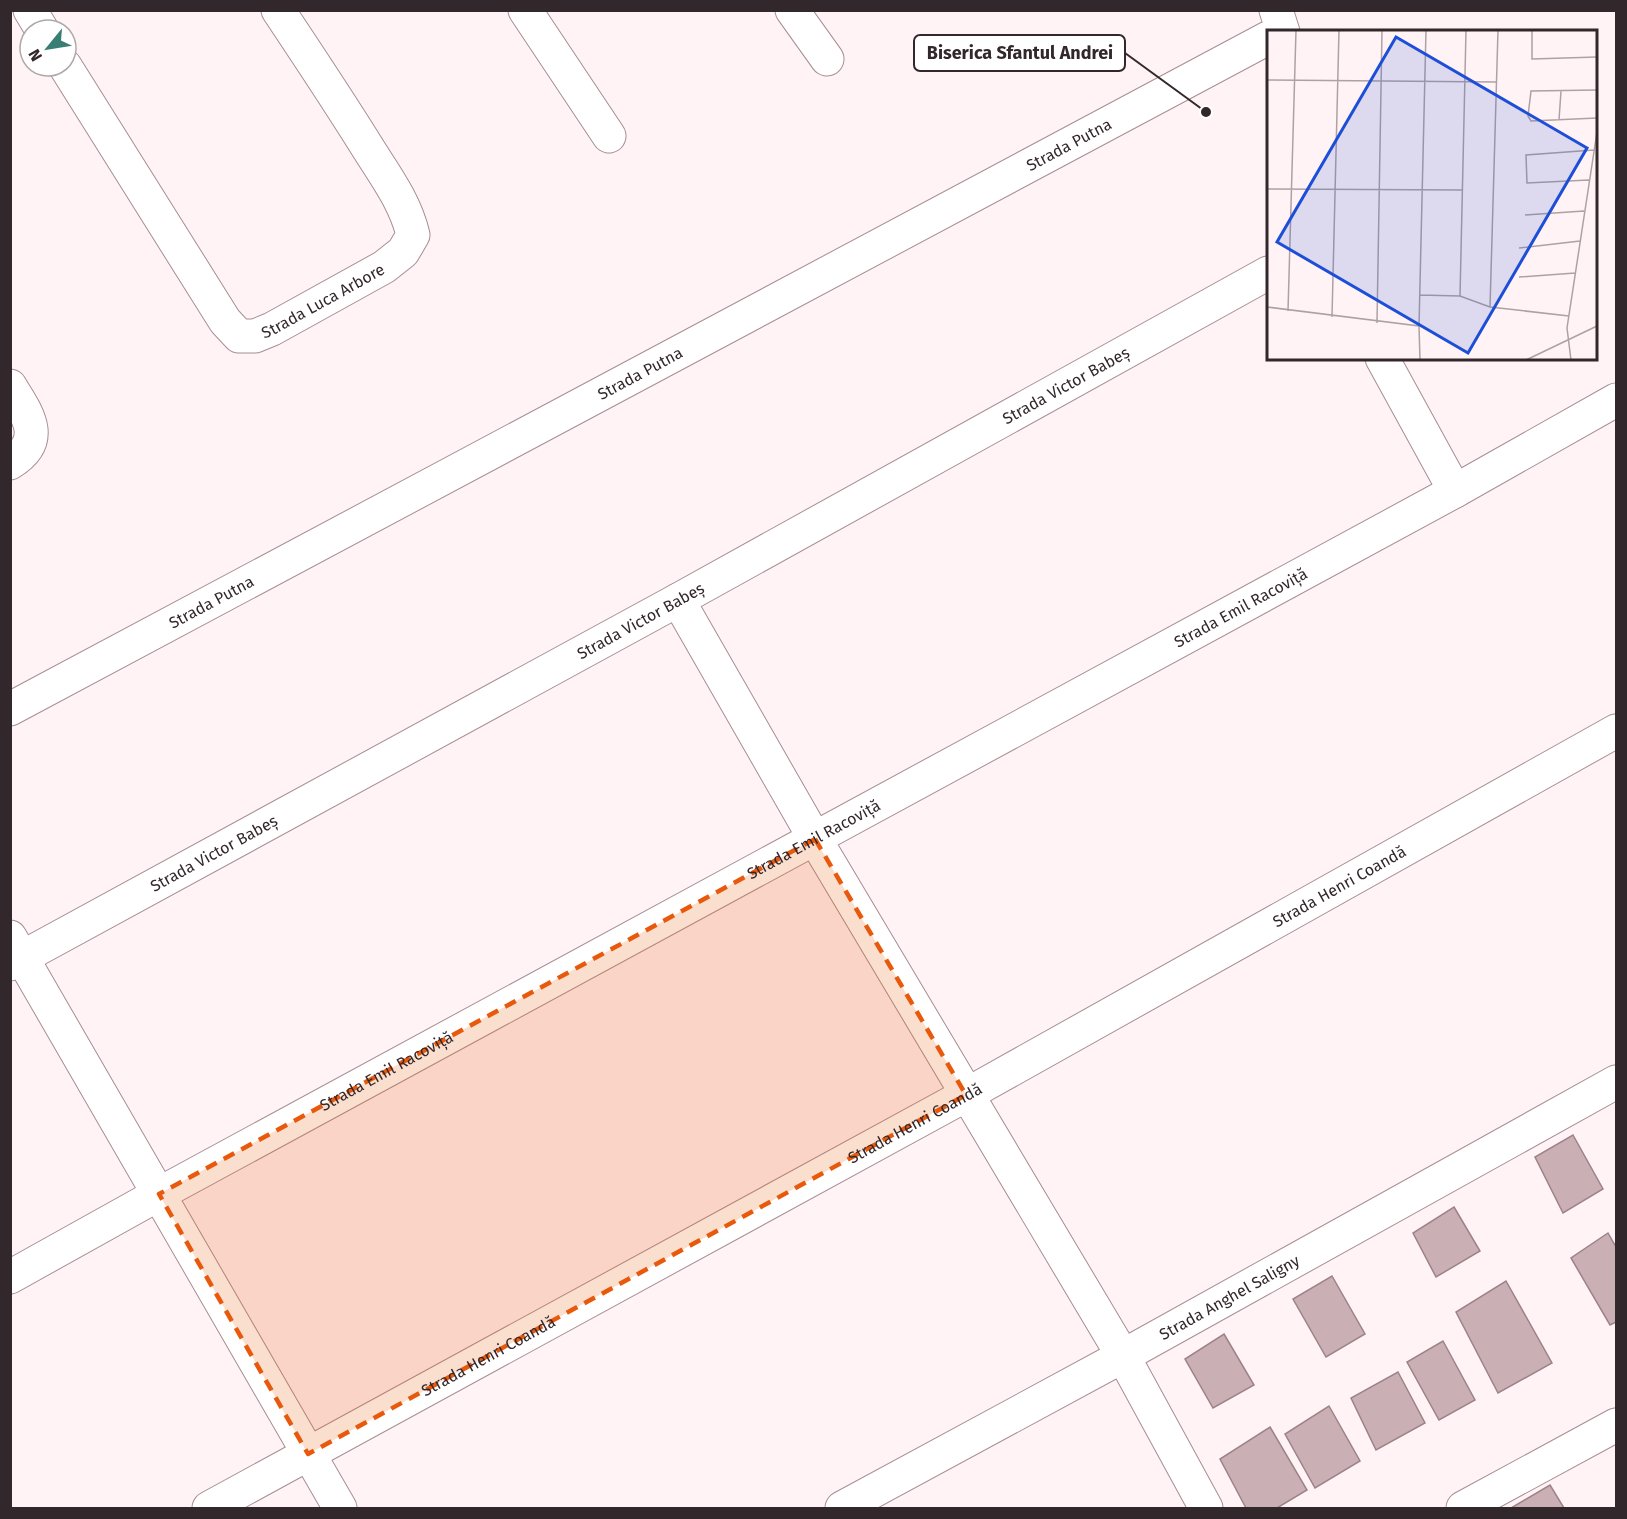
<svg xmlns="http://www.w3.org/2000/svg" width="1627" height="1519" viewBox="0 0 1627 1519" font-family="'Fira Sans',sans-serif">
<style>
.building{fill:#caafb5;stroke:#9d8389;stroke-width:1.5}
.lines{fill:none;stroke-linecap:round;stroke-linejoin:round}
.minor-casing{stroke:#a78e93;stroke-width:35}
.minor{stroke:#fff;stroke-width:33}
.marked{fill:#e8590c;fill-opacity:0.2;stroke:#e8590c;stroke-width:4.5;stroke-dasharray:12 8;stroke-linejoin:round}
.labels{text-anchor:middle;stroke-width:4.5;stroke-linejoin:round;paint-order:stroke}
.street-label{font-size:16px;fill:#32272a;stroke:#fff}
.inset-road{fill:none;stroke:#ada1a4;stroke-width:1.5}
.view{fill:#1d4ed8;fill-opacity:0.15;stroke:#1d4ed8;stroke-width:3}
.inset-edge{fill:none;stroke:#32272a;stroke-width:3}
.leader{fill:none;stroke:#32272a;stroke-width:2}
.callout-dot{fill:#32272a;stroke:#fff;stroke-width:2}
.callout{fill:#fff;stroke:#32272a;stroke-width:2}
.callout-label{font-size:18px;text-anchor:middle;font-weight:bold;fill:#32272a}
</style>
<rect width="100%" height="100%" fill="#fff3f5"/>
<!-- building -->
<g class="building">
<path d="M1573,1135L1603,1189L1563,1213L1535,1157Z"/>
<path d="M1454,1207L1480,1251L1436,1277L1413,1233Z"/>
<path d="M1608,1233L1616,1247V1322L1610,1325L1571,1258Z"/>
<path d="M1332,1276L1365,1334L1326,1357L1293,1299Z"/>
<path d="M1506,1281L1552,1363L1498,1393L1456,1312Z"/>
<path d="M1224,1334L1254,1385L1213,1408L1185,1359Z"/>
<path d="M1443,1341L1475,1400L1439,1420L1407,1362Z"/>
<path d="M1398,1372L1425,1423L1376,1450L1351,1398Z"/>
<path d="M1329,1406L1360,1461L1315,1488L1285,1434Z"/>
<path d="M1270,1427L1307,1490L1277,1508H1246L1220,1459Z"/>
<path d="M1550,1485L1564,1508H1511Z"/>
</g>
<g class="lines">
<!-- minor casing -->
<g class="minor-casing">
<g id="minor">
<path d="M30,10L42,30"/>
<path d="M525,10L609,136"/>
<path d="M792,10L827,59"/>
<path d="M1276,10L1283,32"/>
<path id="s1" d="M65,66L225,321L239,336H255L272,329L384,267L403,252L413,235C405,201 384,174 366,145C338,100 308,55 278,10"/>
<path d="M1382,358L1455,491"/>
<path d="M10,386C28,415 47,440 10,463"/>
<path d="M678,600L815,839L1123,1356L1206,1508"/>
<path id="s2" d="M10,709L1268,38"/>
<path d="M10,937L340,1508"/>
<path id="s3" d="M10,964L678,600L1268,273"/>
<path id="s4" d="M10,1277L159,1194L1455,491L1616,400"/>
<path id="s5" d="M209,1508L966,1095L1616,731"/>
<path id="s6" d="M842,1508L1123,1356L1616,1082"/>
<path d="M1463,1508L1616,1425"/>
</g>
</g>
<!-- minor -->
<use href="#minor" class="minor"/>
</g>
<!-- marked area -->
<path class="marked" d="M815,839L966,1095L308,1454L159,1194Z"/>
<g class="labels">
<!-- street labels -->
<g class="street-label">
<text dy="6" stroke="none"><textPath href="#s2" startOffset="1200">Strada Putna</textPath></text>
<text dy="6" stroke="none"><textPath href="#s1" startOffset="414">Strada Luca Arbore</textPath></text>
<text dy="6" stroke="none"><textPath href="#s2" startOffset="714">Strada Putna</textPath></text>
<text dy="6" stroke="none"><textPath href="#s3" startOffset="1204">Strada Victor Babeș</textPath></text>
<text dy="6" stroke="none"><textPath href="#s2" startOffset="228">Strada Putna</textPath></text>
<text dy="6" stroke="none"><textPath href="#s4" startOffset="1401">Strada Emil Racoviță</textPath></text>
<text dy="6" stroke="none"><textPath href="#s3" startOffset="718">Strada Victor Babeș</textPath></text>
<text dy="6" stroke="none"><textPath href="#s4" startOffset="915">Strada Emil Racoviță</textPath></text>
<text dy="6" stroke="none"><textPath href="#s3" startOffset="232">Strada Victor Babeș</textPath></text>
<text dy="6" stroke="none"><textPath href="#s5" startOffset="1290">Strada Henri Coandă</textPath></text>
<text dy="6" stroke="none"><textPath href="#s4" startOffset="429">Strada Emil Racoviță</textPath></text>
<text dy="6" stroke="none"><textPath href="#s5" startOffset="804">Strada Henri Coandă</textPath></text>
<text dy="6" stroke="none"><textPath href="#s6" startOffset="441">Strada Anghel Saligny</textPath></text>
<text dy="6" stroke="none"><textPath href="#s5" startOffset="318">Strada Henri Coandă</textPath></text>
</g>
</g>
<!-- overview -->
<g transform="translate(1267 30)">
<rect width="330" height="330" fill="#fff3f5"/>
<path class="inset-road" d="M265,0V29L330,27M0,50L230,52M330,60L264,61L261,86L264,91L330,88M292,90L294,61M322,150L260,153L259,125L327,120M0,159L195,160M258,185L317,181M252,218L313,211M252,247L308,243M152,265L193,266L223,277L302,286M193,266L199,0M0,277L152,296L153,330M223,277L231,0M21,281L29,0M65,287L72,0M110,293L115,0M152,296L159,0M259,330L330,296M304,330L300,298L330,102"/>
<path class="view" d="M129,7L320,118L201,323L10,212Z"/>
<rect width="330" height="330" class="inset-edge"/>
</g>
<!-- callouts -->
<path class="leader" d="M1206 112L1125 53"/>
<circle class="callout-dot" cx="1206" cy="112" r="6"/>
<rect class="callout" x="914" y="35" width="211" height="36" rx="6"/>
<g class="callout-label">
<text x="1020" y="59">Biserica Sfantul Andrei</text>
</g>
<!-- border -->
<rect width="1627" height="1519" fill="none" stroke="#32272a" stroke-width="24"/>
<!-- north arrow -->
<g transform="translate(48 48) rotate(240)"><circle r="28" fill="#ffffff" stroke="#ada9aa" stroke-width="1.5"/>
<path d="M0-4.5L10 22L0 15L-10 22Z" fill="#387e74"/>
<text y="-9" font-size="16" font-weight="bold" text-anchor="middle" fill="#32272a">N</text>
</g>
</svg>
